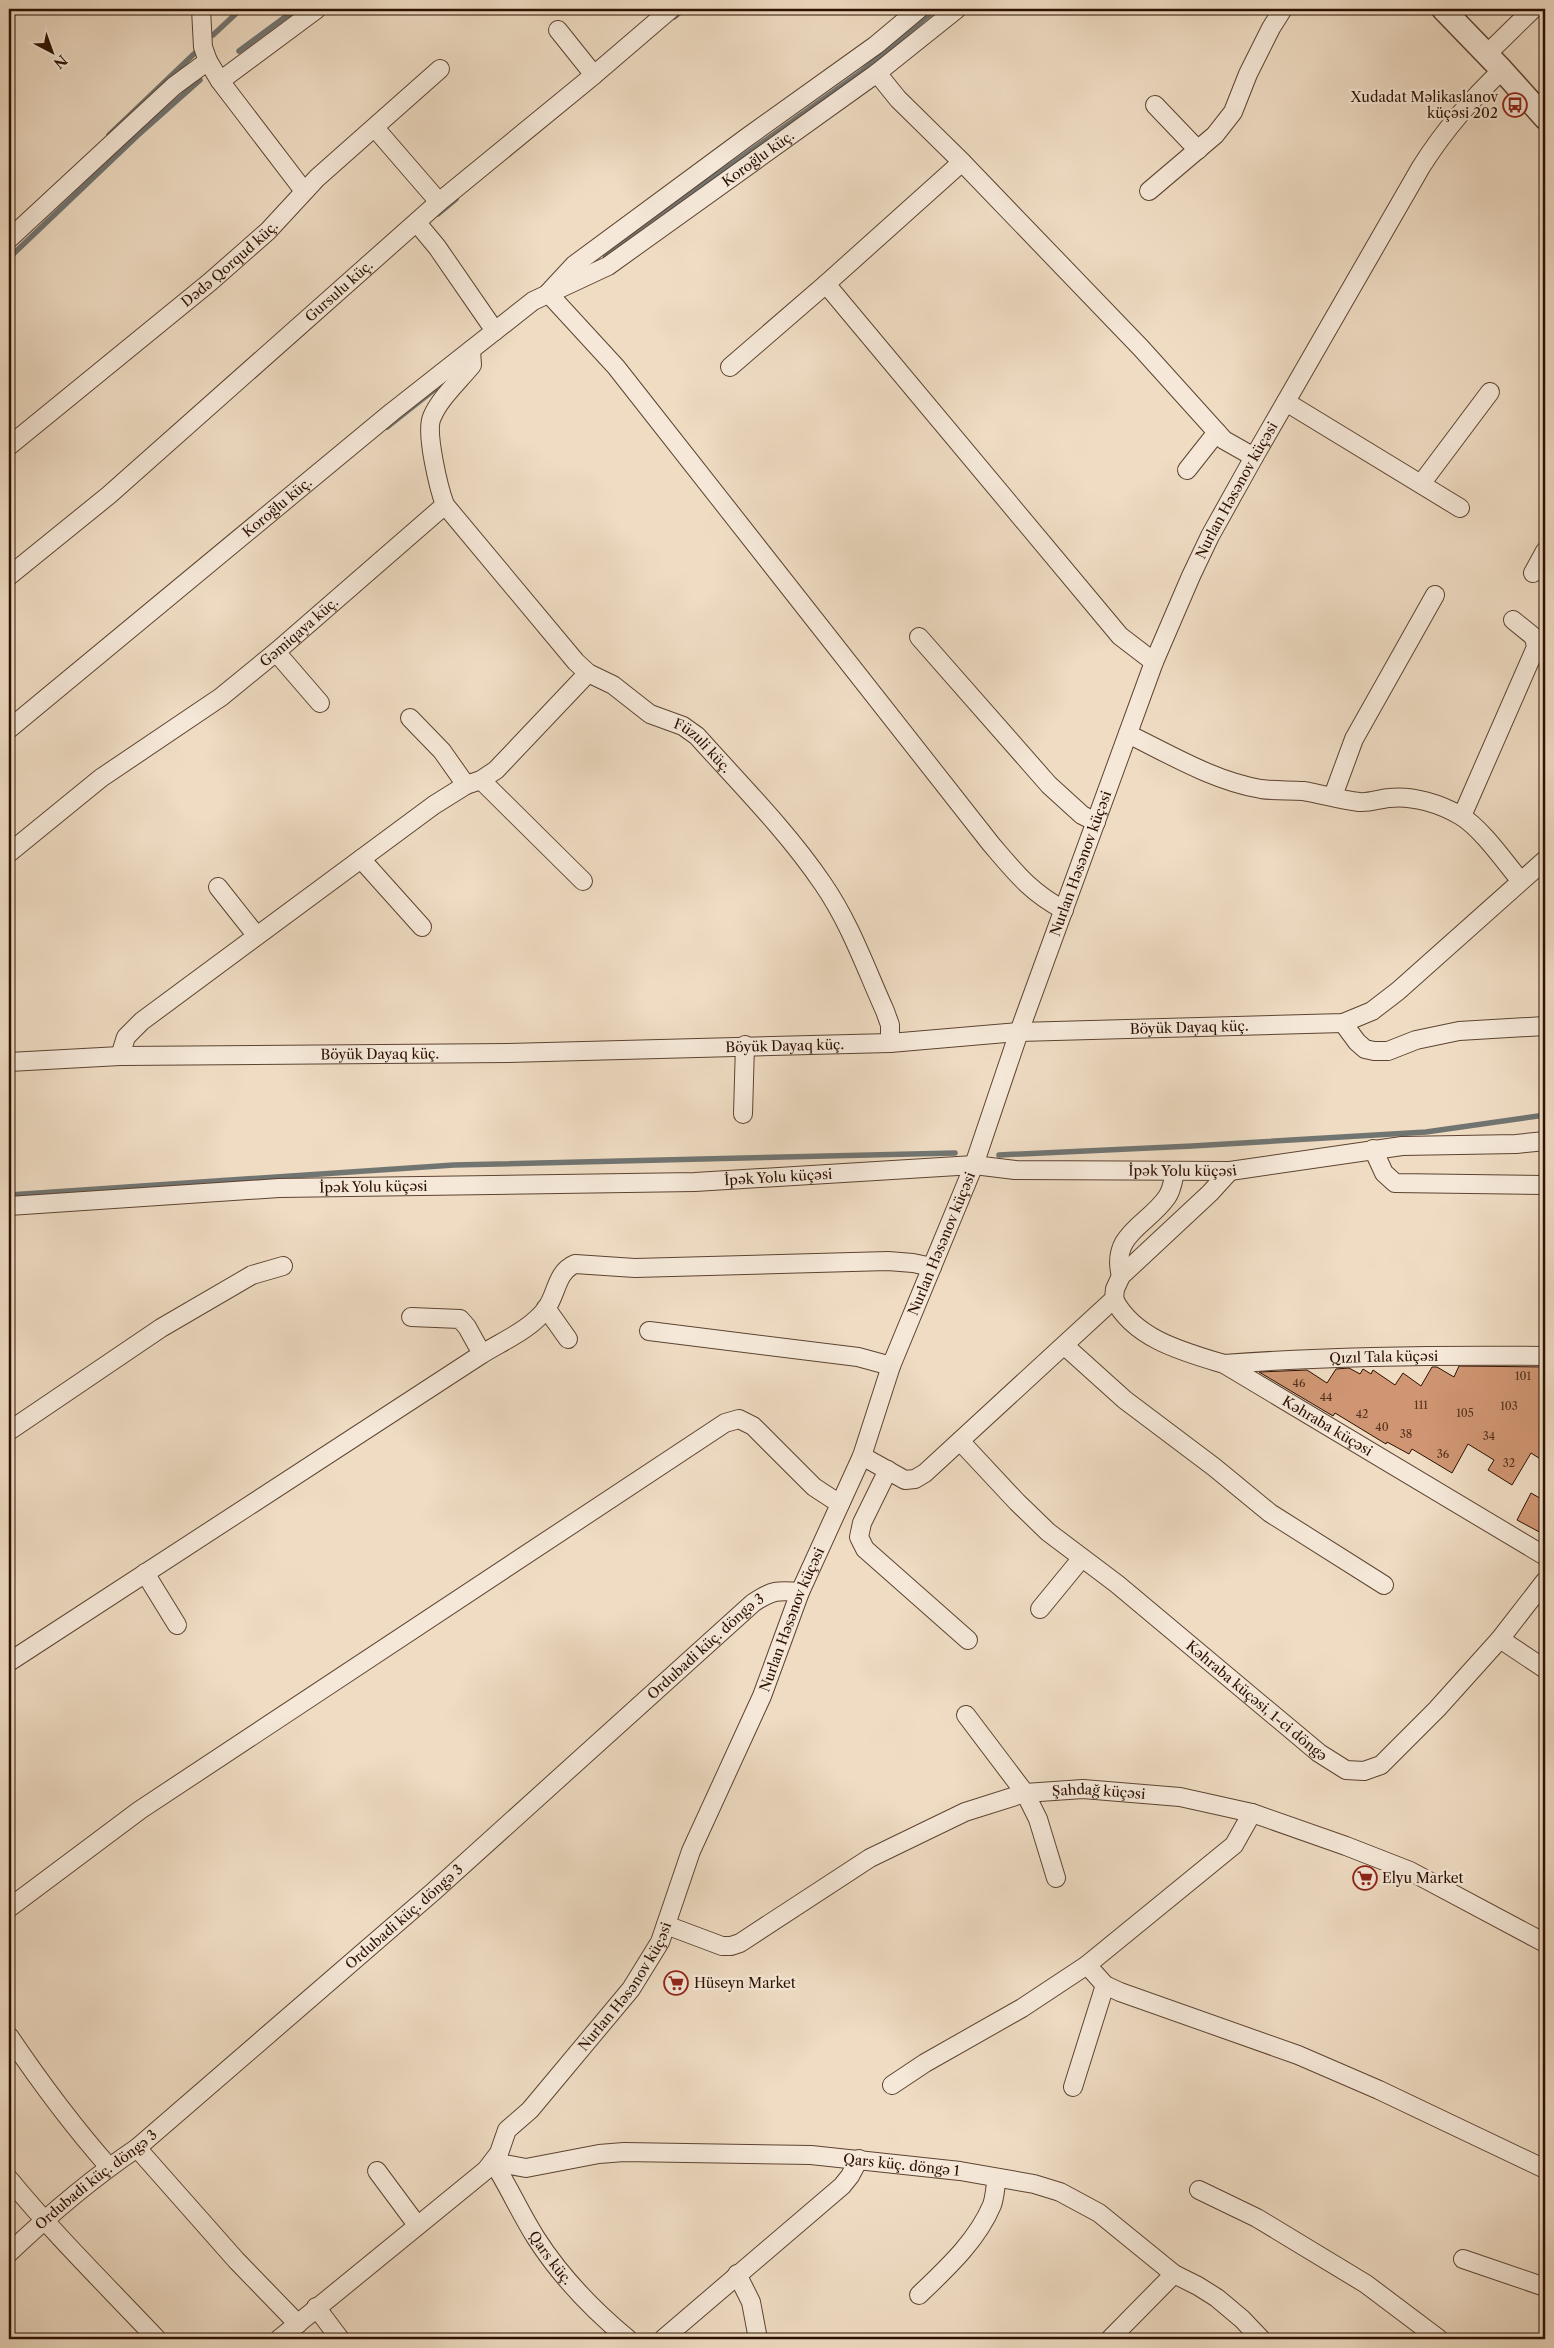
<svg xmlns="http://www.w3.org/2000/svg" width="1554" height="2348" viewBox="0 0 1554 2348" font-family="'Libre Caslon Text',serif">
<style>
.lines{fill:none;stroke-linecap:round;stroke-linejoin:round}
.stream{stroke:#717572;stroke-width:5.5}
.building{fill:#d09673;stroke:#2c1000}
.minor-casing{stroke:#5d4331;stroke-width:20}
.tertiary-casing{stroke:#5d4331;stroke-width:25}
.minor{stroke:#f5e8d8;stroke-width:18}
.tertiary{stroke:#f5e8d8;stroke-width:22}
.labels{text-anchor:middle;stroke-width:4.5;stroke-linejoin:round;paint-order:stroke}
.number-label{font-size:11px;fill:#55321d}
.poi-label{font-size:14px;fill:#2c1000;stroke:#f5e8d8;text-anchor:start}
.street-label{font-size:14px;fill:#2c1000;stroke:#f5e8d8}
</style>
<rect width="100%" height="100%" fill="#efdcc3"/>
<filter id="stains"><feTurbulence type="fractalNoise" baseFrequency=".004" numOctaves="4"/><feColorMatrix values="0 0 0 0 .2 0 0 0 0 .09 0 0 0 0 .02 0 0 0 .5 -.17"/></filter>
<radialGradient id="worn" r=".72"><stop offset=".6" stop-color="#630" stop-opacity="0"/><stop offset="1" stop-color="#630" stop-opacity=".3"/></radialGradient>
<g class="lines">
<!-- stream -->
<g class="stream">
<path d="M674,17L684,9"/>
<path d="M213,35L241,9"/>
<path d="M239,51L296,9"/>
<path d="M109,135L196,52"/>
<path d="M438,214L456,199"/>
<path d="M605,255L861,72L936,9"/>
<path d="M9,258L137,136L200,80"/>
<path d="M387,427L435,389"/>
<path d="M999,1155L1192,1146L1426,1132L1545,1115"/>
<path d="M9,1195L454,1165L955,1153"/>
</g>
</g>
<!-- building -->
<g class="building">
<path d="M1459,1366L1545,1367V1427L1540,1436L1545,1440V1462L1531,1453L1512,1485L1488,1470L1494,1460L1468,1444L1452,1473L1412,1449L1409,1454L1387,1442L1386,1444L1335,1413L1333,1416L1259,1372L1307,1370L1327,1383L1336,1369L1349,1368L1360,1374L1363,1369L1371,1374L1373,1370L1395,1385L1403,1373L1421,1386L1432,1367H1437L1454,1377Z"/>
<path d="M1531,1493L1545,1501V1535L1517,1520Z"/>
</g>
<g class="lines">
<!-- minor casing -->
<g class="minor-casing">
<g id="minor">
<path d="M201,9L203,47L208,61L220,81L304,191"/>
<path d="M919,9L876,45L746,138L574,265L548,293L616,367L991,844C1015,872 1030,892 1064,910"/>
<path d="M558,30L594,75"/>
<path d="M1487,54L1533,9"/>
<path d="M877,73L898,99L962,162L1141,348L1224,440L1254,457"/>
<path d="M220,81L317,9"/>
<path d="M1155,105L1198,150"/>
<path d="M375,128L439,202"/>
<path d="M1149,191L1215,135L1233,112L1248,74L1271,28L1283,9"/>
<path d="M417,223L437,247L495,331"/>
<path d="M9,239L174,86L208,61"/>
<path d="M826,284L1120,636L1154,662"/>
<path id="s1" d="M471,350L472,365C459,381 440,398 432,417C425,432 439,489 445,505L576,662L588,673L613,685L650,714L683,726L697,736C740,784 787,831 823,884C850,923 866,969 885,1011L890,1025V1043"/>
<path d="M730,367L826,284L962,162"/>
<path d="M1286,402L1460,508"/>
<path id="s2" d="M9,446L210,282L268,231L317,178L440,69"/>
<path d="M1187,470L1217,432"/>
<path d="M1421,484L1490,392"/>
<path d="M1533,573L1545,551"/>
<path id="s3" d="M9,576L109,495L439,202L594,75L671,9"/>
<path d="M919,637L1049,785L1082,815L1096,822"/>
<path d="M276,652L320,703"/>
<path d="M410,718L442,751L466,785"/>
<path id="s4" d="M9,729L392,412L533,301L608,266L877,73L957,9"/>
<path d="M1128,734C1171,755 1214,781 1261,789C1275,791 1289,790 1303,791C1322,794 1340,800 1359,802C1370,803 1378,799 1389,798C1412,795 1441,804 1461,816C1482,829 1504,861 1520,880"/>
<path d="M481,780L583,881"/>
<path d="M1333,796L1354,739L1435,595"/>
<path d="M1462,816L1536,647L1534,637L1513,620"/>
<path id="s5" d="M9,853L101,778L221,697L276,652L445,505"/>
<path d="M361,859L422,927"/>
<path d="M218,887L256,935"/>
<path d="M1343,1023L1357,1042L1365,1049L1374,1051H1388L1416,1040L1459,1031L1545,1026"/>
<path d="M120,1056L126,1037L142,1021L434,805L466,785L481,780L496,770L588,673"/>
<path id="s6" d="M9,1062L120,1056L508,1053L890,1043L1019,1032L1343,1023L1372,1011L1398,991L1545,860"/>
<path d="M743,1114L745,1045"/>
<path d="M1373,1149L1384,1173L1395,1183L1545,1185"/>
<path id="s7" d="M9,1206L279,1188L695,1182L974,1165L1015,1170L1230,1171L1402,1146L1516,1144L1545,1141"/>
<path d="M1121,1276C1110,1234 1148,1225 1167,1197C1172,1190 1173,1181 1175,1172"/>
<path id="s8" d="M1114,1299C1134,1339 1184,1352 1224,1364L1545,1556"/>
<path d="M546,1308L568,1339"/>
<path d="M411,1317L460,1319L467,1327L482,1354"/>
<path d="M649,1331L858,1357L891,1366"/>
<path d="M1065,1346L1125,1400L1214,1467L1270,1513L1384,1585"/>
<path id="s9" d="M1224,1364C1330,1356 1438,1355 1545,1356"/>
<path d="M9,1431L161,1328L252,1275L283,1266"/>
<path id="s10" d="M960,1441L1017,1502L1048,1532L1117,1584L1319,1753L1346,1770L1364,1771L1381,1765L1437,1709L1500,1639L1545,1581"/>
<path d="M862,1456L905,1480L915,1479L925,1473L1114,1299L1115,1289L1121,1276L1210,1193L1230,1171"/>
<path d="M888,1470L862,1523L859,1537L865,1549L968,1640"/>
<path d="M145,1573L177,1625"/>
<path d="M1040,1609L1081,1559"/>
<path d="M1500,1639L1545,1669"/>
<path d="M9,1662L482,1354C503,1341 531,1329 546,1309C557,1294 556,1272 575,1264L635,1268L888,1261L913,1263L932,1267"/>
<path d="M966,1715L1025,1793L1038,1819L1056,1878"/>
<path d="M1252,1813L1234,1845L1087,1965L1105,1985L1120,1992L1298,2055L1379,2090L1545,2169"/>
<path d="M9,1908L140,1810L725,1423L739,1419L753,1426L814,1487L840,1504"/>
<path id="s11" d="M666,1925L722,1946H731L740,1943L870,1858L965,1812L1025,1793L1083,1789L1180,1797L1252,1813L1346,1846L1410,1871L1545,1943"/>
<path d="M9,2036C40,2082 72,2125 109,2167"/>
<path d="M892,2085L925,2063L1022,2008L1087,1965"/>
<path d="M1073,2087L1105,1985"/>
<path d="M137,2148L236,2260L298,2324"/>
<path id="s12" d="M493,2162L526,2168L599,2154L624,2152L811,2155L960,2171L1034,2184L1060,2192L1099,2213L1174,2274L1198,2286L1217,2298L1242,2319L1261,2339"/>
<path id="s13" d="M493,2162C509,2187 520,2213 536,2238C561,2277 593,2310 628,2339"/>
<path d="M377,2171L417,2225"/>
<path d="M9,2179C55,2235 107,2286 157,2339"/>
<path d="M1199,2190L1257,2218L1366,2284L1439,2339"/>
<path id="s14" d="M9,2253C49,2215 91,2179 137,2148L433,1892L753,1603C772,1590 778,1590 800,1592"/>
<path d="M1463,2259L1545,2287"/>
<path d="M737,2274L751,2302L758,2339"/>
<path d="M919,2295C946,2269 977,2241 992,2205C995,2197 995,2187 997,2178"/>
<path d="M316,2307L340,2339"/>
<path id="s15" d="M279,2339L486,2170L499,2153L507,2130L530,2110L631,1989L660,1942L691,1851L762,1696L800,1592L862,1456L891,1366L974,1165L1019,1032L1154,662L1191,576L1210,536L1254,457L1421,167C1445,129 1470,101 1502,70"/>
<path d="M663,2339L842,2186L850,2176L859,2159"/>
<path d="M1110,2339L1174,2274"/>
</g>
</g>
<!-- tertiary casing -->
<g class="tertiary-casing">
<path id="tertiary" d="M1443,9L1502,70L1545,118"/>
</g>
<!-- minor -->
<use href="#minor" class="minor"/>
<!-- tertiary -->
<use href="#tertiary" class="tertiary"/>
</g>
<!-- icons -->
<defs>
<g id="bus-ring" transform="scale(1.25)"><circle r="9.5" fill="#f5e8d8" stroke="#8f2418" stroke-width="1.5"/><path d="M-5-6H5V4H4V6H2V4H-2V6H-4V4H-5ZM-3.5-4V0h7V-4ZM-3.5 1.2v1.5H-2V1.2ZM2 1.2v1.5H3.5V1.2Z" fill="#8f2418"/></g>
<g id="supermarket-ring" transform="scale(1.25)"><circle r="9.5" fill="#f5e8d8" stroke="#8f2418" stroke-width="1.5"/><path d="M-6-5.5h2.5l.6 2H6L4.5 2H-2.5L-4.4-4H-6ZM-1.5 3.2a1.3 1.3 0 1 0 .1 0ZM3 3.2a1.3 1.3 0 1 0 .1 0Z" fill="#8f2418"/></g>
</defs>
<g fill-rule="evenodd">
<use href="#bus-ring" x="1515" y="105"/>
<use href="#supermarket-ring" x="1365" y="1878"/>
<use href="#supermarket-ring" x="676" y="1983"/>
</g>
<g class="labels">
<!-- number labels -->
<g class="number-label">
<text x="1523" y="1380">101</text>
<text x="1299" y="1387">46</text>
<text x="1326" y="1401">44</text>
<text x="1421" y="1409">111</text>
<text x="1509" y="1410">103</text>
<text x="1465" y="1417">105</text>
<text x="1362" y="1418">42</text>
<text x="1382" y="1431">40</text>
<text x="1406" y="1438">38</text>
<text x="1489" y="1440">34</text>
<text x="1443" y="1458">36</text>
<text x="1509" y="1467">32</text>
</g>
<!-- poi labels -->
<g class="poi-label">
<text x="1498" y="102" text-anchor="end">Xudadat Məlikaslanov<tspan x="1498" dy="16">küçəsi 202</tspan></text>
<text x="1382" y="1883">Elyu Market</text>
<text x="694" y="1988">Hüseyn Market</text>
</g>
<!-- street labels -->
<g class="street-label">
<text dy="5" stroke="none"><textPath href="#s4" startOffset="944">Koroğlu küç.</textPath></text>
<text dy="5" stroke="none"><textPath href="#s2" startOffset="286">Dədə Qorqud küç.</textPath></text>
<text dy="5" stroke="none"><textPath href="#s3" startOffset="436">Gursulu küç.</textPath></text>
<text dy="5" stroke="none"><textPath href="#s15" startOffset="2120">Nurlan Həsənov küçəsi</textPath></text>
<text dy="5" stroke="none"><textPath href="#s4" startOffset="348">Koroğlu küç.</textPath></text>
<text dy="5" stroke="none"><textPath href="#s5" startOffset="365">Gəmiqaya küç.</textPath></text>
<text dy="5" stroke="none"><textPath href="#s1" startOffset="529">Füzuli küç.</textPath></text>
<text dy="5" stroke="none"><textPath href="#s15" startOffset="1715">Nurlan Həsənov küçəsi</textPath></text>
<text dy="5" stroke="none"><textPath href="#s6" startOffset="1181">Böyük Dayaq küç.</textPath></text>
<text dy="5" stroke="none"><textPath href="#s6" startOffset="776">Böyük Dayaq küç.</textPath></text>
<text dy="5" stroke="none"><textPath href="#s6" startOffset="371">Böyük Dayaq küç.</textPath></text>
<text dy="5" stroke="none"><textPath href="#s7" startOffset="1175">İpək Yolu küçəsi</textPath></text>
<text dy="5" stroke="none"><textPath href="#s7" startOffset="770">İpək Yolu küçəsi</textPath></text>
<text dy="5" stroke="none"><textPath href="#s7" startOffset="365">İpək Yolu küçəsi</textPath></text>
<text dy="5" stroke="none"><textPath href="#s15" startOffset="1310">Nurlan Həsənov küçəsi</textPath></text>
<text dy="5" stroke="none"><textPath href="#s9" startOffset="160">Qızıl Tala küçəsi</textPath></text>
<text dy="5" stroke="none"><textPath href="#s8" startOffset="252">Kəhraba küçəsi</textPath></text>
<text dy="5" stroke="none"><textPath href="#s15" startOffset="905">Nurlan Həsənov küçəsi</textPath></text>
<text dy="5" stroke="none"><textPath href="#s14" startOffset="924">Ordubadi küç. döngə 3</textPath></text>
<text dy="5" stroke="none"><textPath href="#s10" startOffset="395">Kəhraba küçəsi, 1-ci döngə</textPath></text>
<text dy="5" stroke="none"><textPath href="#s11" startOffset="476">Şahdağ küçəsi</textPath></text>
<text dy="5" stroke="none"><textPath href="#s14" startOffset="519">Ordubadi küç. döngə 3</textPath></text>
<text dy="5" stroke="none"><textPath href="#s15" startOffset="500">Nurlan Həsənov küçəsi</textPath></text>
<text dy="5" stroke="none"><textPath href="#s12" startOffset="411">Qars küç. döngə 1</textPath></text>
<text dy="5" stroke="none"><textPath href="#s14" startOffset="114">Ordubadi küç. döngə 3</textPath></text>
<text dy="5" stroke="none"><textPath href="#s13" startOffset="112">Qars küç.</textPath></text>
</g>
</g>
<!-- margin -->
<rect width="1554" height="2348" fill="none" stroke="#efdcc3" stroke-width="30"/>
<rect x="10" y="10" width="1534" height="2328" fill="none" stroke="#2c1000" stroke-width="2.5"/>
<rect x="15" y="15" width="1524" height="2318" fill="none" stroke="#2c1000"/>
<!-- north arrow -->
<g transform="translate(52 52) rotate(139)" stroke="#f5e8d8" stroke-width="4" paint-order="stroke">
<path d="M0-4L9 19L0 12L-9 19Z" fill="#2c1000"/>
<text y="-8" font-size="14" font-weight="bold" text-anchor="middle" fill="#2c1000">N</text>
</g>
<rect width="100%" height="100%" filter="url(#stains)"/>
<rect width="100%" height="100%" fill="url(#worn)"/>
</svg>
